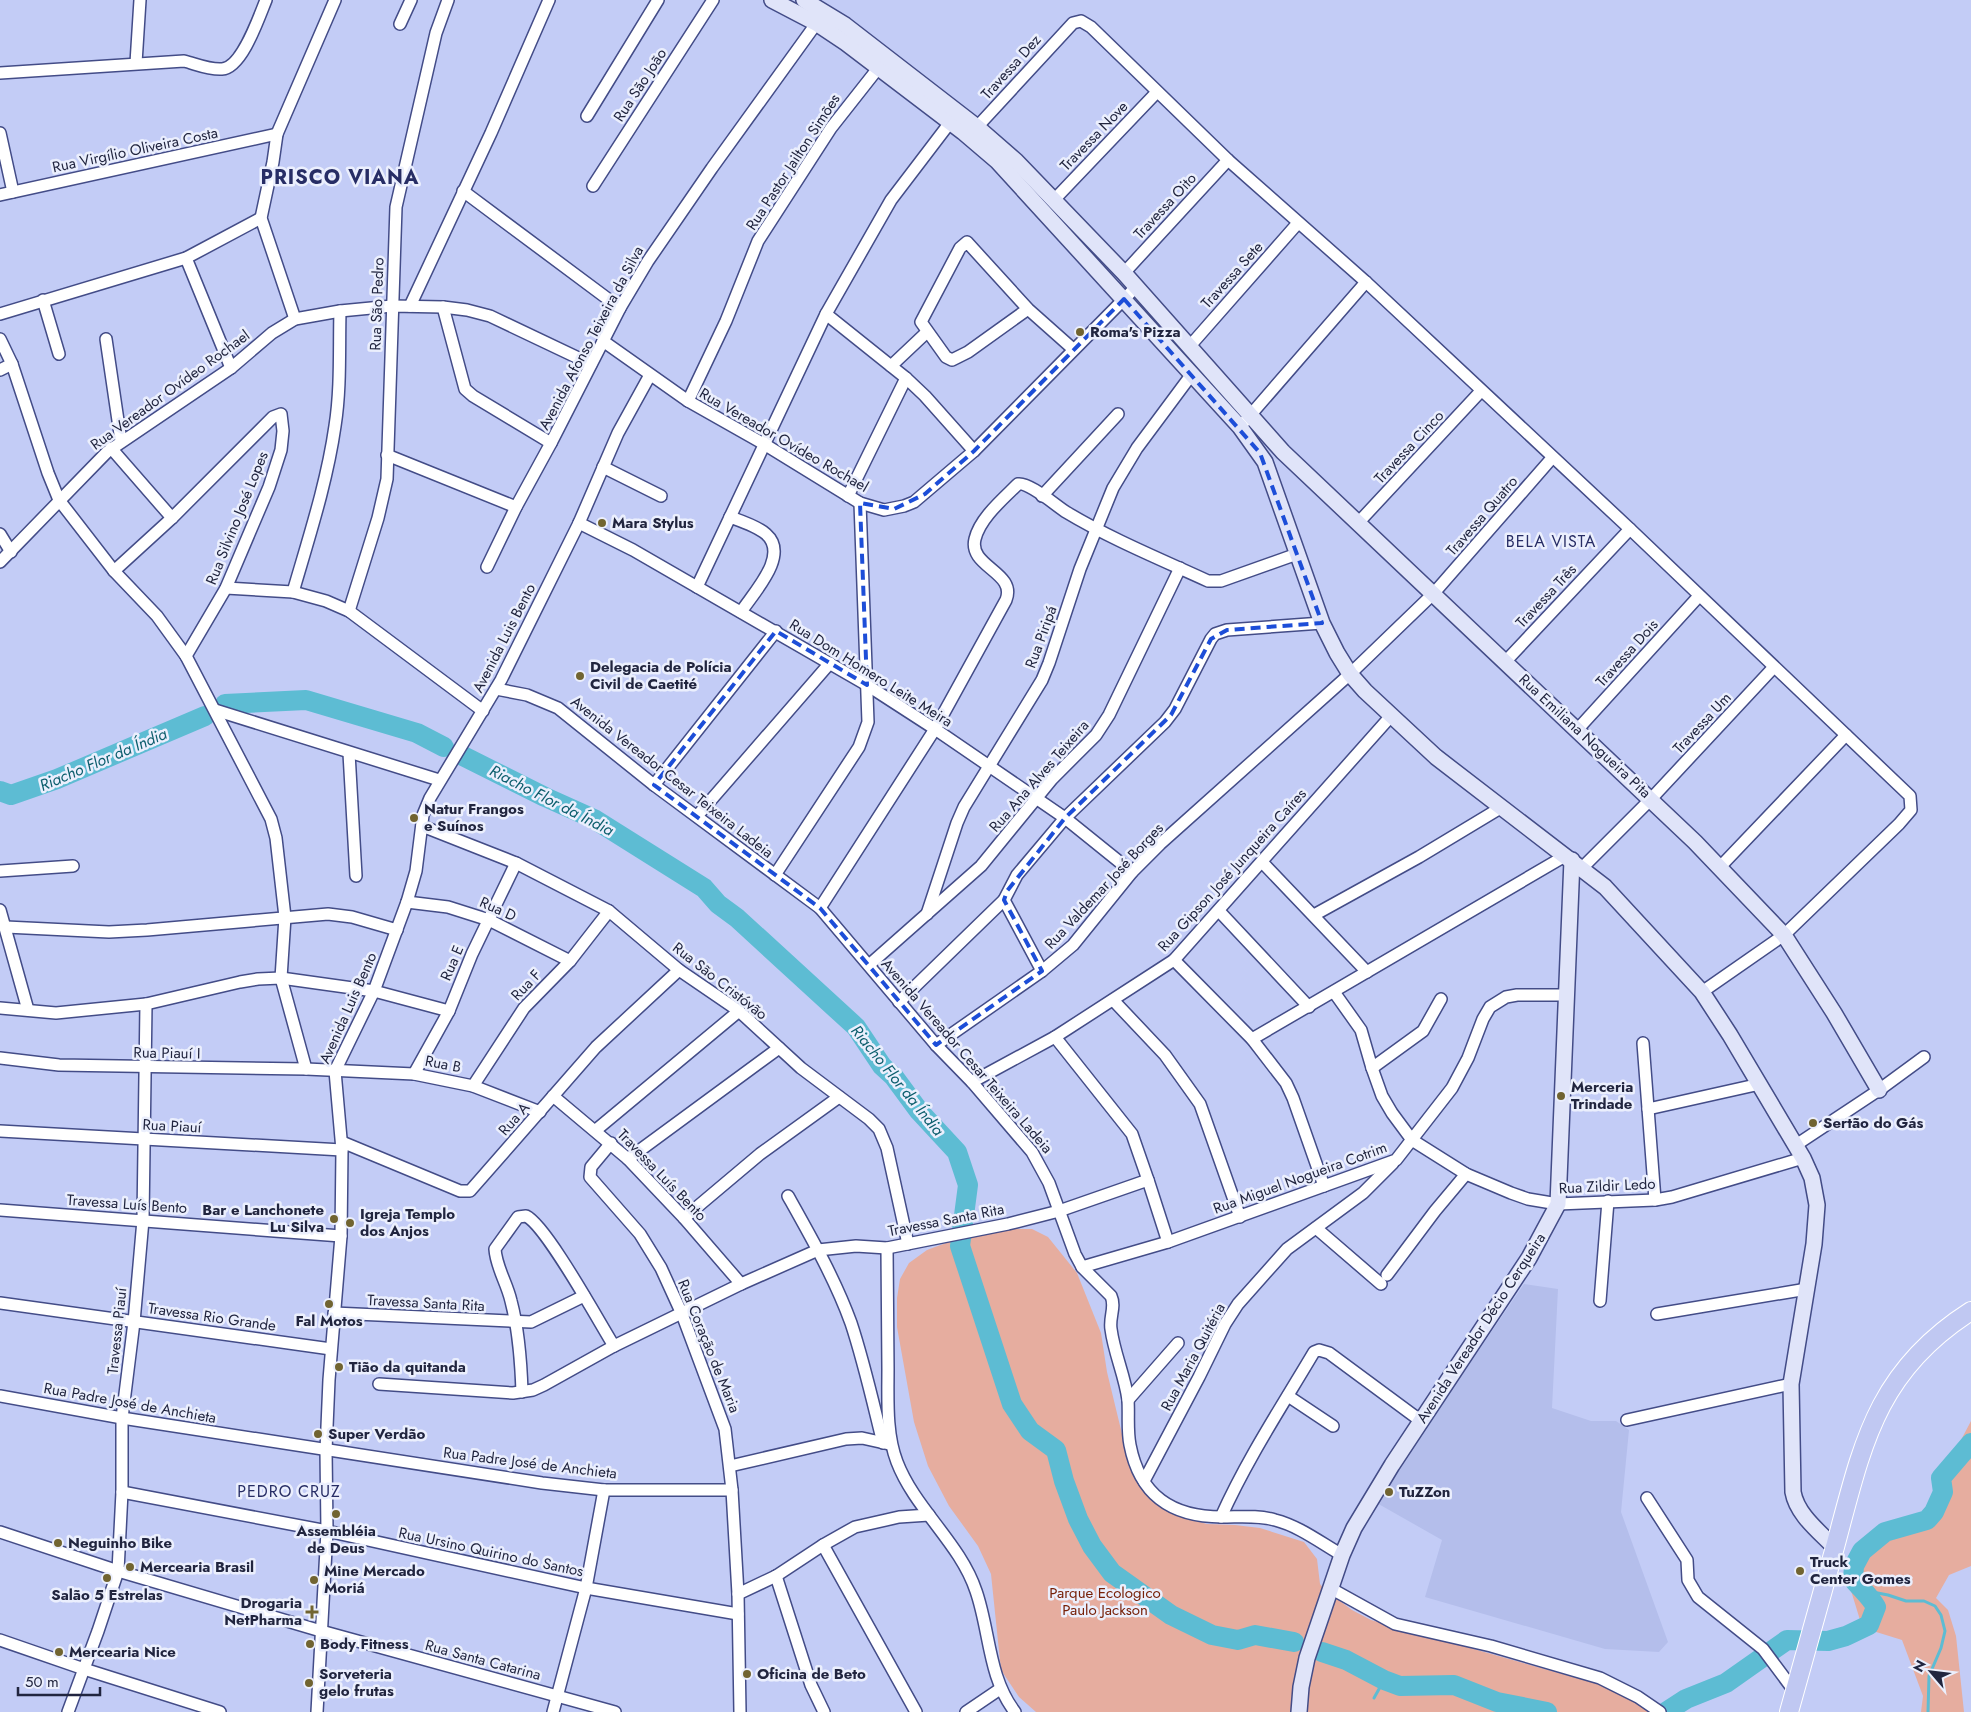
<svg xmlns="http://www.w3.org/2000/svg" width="1971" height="1712" viewBox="0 0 1971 1712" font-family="Jost,sans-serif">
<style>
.built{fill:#b4beeb}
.green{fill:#e6ad9f}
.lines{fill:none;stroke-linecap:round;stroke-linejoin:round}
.stream{stroke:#5dbcd3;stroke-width:3}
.river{stroke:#5dbcd3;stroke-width:20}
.street-casing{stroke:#434c87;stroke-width:14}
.secondary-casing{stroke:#434c87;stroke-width:18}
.primary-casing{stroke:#fff;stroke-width:20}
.street{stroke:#fff;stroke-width:11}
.secondary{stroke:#e0e4f9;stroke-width:15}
.primary{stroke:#c0c8f2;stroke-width:18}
.marked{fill:none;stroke:#1d4ed8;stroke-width:4;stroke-dasharray:10 6;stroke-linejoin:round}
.poi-dot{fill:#716431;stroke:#ebeffd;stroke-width:2}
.labels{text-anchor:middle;stroke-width:5;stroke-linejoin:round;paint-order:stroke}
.street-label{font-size:15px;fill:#21253f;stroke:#ebeffd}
.poi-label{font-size:15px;font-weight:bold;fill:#21253f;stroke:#ebeffd;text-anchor:start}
.park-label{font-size:15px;fill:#772008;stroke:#ebeffd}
.neighbourhood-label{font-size:16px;letter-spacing:1px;fill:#272d65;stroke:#ebeffd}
.water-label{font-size:16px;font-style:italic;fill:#0c5e6d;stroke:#ebeffd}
.district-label{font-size:20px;font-weight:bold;letter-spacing:1px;fill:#272d65;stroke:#ebeffd}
</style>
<rect width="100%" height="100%" fill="#c3ccf6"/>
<!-- built -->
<path class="built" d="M1524,1284L1558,1289L1552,1408L1591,1421H1616L1629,1430L1621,1512L1668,1642L1659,1652L1605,1649L1425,1597L1442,1540L1375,1502Z"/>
<!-- green -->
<g class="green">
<path d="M1015,1229H1032L1048,1237L1077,1273L1101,1333L1107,1372L1123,1438L1136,1478L1147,1494L1158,1505L1175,1515L1207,1524L1235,1525L1260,1528L1304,1542L1317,1559L1320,1584L1324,1589L1352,1610L1371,1620L1598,1684L1629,1697L1653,1712H1036L1019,1697L1001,1670L991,1574L978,1546L949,1506L928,1466L914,1422L897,1327V1298L900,1279L909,1263L927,1250L973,1233Z"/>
<path d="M1971,1421V1566L1949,1575L1936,1598L1948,1610L1956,1636L1964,1712H1921L1923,1696L1902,1640L1873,1631L1860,1620L1849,1584L1852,1567L1862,1551L1885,1532L1903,1520L1922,1512L1933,1497L1941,1478Z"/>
</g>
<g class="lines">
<!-- stream -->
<g class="stream">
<path d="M1862,1590L1888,1595L1906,1601H1924L1935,1606L1941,1615L1945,1631L1941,1648L1929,1676L1928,1712"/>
<path d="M1374,1698L1384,1680"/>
</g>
<!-- river -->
<g class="river">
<path d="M225,704L306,700L417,733L444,747"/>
<path d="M463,756L545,797L594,819L704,888L718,904L737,918L856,1027L882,1066L894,1077L919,1111L957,1152L968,1185L960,1246L1012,1404L1030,1431L1056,1450L1064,1481L1078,1519L1092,1546L1112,1573L1171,1615L1212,1635L1238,1640L1255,1635L1294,1642"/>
<path d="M0,791L11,795L57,779L205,716"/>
<path d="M1322,1652L1346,1660L1384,1680L1400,1686L1454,1685L1497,1702L1547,1712"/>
<path d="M1666,1712L1686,1699L1726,1683L1787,1640L1828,1641L1846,1636L1869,1625L1876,1607C1870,1596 1861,1589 1853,1579L1854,1566L1862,1551L1885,1532L1927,1520L1934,1512L1943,1492L1941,1478L1971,1443"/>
</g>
<!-- street casing -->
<g class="street-casing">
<g id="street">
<path d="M400,24L411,0"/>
<path d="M136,63L140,0"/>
<path d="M0,73L184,61C196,64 209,70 222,69C242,68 259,17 266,0"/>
<path d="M587,116L658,0"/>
<path d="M977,127L1073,23L1081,21L1091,27L1228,160L1366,282L1630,529L1910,796L1911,810L1899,824L1784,935L1702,992"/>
<path d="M0,133L13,192"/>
<path d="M593,186L713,0"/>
<path d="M463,191L620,308"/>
<path d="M0,195L277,134"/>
<path d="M1053,201L1157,92"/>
<path d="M186,258L231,368"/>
<path d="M1124,273L1228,160"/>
<path d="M43,300L59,354"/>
<path d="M410,306L491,133L549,0"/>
<path d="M443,307L465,389L473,396L551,443"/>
<path d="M1028,309L968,352L952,360L946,357L921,322L960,248L967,242L1028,309L1073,349"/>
<path d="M0,314L186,258L261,218"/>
<path d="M826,314L906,378L925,396L974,451"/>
<path d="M295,319L261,218L273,162L277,134L335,0"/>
<path d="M0,339L12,364L48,473L59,500L114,571L157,616L186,656L271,819L276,838L285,917L281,978L306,1069"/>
<path d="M106,339L121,441"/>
<path d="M603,341L688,401L764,444L860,503L884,510L904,506L914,502L974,451L1136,287"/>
<path d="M1189,347L1298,223"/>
<path d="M891,366L927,332"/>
<path d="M0,370L12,364"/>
<path d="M688,401L726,321L758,241L831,128L883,62"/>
<path d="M1240,427L1366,282"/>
<path d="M111,448L172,518"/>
<path d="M387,455L516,507"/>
<path d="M603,467L661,496"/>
<path d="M848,496L906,378"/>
<path d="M1042,496L1118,414"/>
<path d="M730,517C741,521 757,526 766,534C790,555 754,592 741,612"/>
<path d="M579,523L633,550L867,685L935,729L1065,818L1132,872"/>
<path d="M1358,523L1481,391"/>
<path d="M0,534L11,552"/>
<path d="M0,562L107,452L231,368L272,333L295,319L340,311L392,306L443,307L467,310L490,316L591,364"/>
<path d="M487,567L516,507L551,443L620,308L648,261L712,168L821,17"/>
<path d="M114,571L172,518L273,417L281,414L283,431L281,450L269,487L226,588L186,656"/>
<path d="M697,587L826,314L891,200L955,116"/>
<path d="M226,588L293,592L326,601L349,611L483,711"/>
<path d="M293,592C309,537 327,482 335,426C341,388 339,349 340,311"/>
<path d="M349,611L378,518L387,479L396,207L436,33L448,0"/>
<path d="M1505,662L1630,529"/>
<path d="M496,689L527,695L558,708L654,785L820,908L936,1045L972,1082L1032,1152L1049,1183L1075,1254L1082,1267L1111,1296C1116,1307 1109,1317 1111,1329C1114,1353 1125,1376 1128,1400C1129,1415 1127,1430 1130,1445C1140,1496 1172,1517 1222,1517C1240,1517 1258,1515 1275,1520C1299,1526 1321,1543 1342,1555"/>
<path d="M215,710L439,780"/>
<path d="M1577,730L1699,596"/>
<path d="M349,753L356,876"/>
<path d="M654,785L776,631"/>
<path d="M698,815L830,663"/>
<path d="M422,826L516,863L609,911L679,970L739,1011L801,1068L869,1119L879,1129L887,1148L908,1244"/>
<path d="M1262,862L1367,972"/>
<path d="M1720,867L1846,735"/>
<path d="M1582,868L1651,799L1774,667"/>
<path d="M0,871L73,866"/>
<path d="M775,875L859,747L868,722L860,503"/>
<path d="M1004,900L1042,971"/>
<path d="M407,902L448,907L489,920L570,961"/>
<path d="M820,908L935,729L1006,600C1017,572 968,567 975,539C980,518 1003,499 1018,484C1029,482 1055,505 1066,512C1111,539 1160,559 1208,581H1221L1297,554"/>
<path d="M0,910L28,1010"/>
<path d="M1219,911L1309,1007"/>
<path d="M927,914L957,823L964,807L1042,680L1049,663L1080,569L1113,488L1137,448L1192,374"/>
<path d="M1314,915L1419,857L1502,807"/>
<path d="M6,927L109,932L147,930L328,914L352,917L397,930"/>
<path d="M1174,960L1252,1039L1286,1083L1293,1098L1324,1186"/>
<path d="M869,965L981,866L1052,779L1096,735L1109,715L1180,568"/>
<path d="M1334,992L1361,1030L1372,1068L1382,1096L1392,1113L1412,1140L1466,1174L1511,1193L1528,1199L1558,1204L1655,1200L1672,1197L1803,1158"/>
<path d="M1113,1000L1165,1055L1200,1104L1240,1217"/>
<path d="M899,1002L1004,900L1017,875L1065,818L1165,722L1175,709L1211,639L1215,634L1227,630L1322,623"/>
<path d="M0,1008L56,1013L146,1004L240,982L258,979L281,978L374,991L449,1011"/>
<path d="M1055,1037L1132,1134L1148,1180L1168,1242"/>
<path d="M1252,1039L1565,856"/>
<path d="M1643,1043L1655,1200"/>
<path d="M936,1045L1042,971L1073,945L1132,872L1160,844L1350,674L1434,593L1552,458"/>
<path d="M0,1058L59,1065L306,1069L414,1074L473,1086L540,1112"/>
<path d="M1372,1068L1423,1031L1441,999"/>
<path d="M414,1074L449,1011L472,954L516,863"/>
<path d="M972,1082L1055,1037L1174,960L1391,716"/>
<path d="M473,1086L524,1008L570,961L609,911"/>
<path d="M553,1096L628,1159L684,1218L741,1284"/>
<path d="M1648,1109L1760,1084"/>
<path d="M596,1130L739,1011"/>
<path d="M0,1131L342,1150"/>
<path d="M342,1142L460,1191H470L596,1047L679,970"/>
<path d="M611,1143L591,1167L590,1177L640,1234L661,1268L682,1314L725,1429L732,1490L738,1594L740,1712"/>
<path d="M1796,1145L1879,1090L1924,1057"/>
<path d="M628,1159L779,1048"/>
<path d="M788,1196C811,1237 835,1279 851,1323C864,1362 873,1403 883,1443"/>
<path d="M0,1210L341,1236"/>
<path d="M684,1218L760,1154L839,1097"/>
<path d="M1316,1228L1381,1284"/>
<path d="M887,1248C887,1288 888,1328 888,1369C888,1399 886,1434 897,1462C915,1509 960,1543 976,1591C990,1631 988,1677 1015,1712"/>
<path d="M1082,1267L1168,1242L1396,1160L1452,1088L1468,1058L1483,1019L1490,1007L1506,997L1517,995H1565"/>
<path d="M1387,1275L1435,1211L1466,1174"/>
<path d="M1600,1301L1608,1201"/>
<path d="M0,1303L331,1349"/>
<path d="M334,1313L531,1322L584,1296"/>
<path d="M1657,1314L1807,1289"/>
<path d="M379,1384L513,1393L533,1390L544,1385L614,1346L741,1284L818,1250L856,1246L887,1248L1008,1224L1059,1211L1148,1180"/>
<path d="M522,1392C521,1361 519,1331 511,1301C507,1283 496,1267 495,1249L518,1217L526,1216C546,1225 599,1322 614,1346"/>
<path d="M0,1396L122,1418L542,1483L604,1490H732"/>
<path d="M1288,1396L1333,1426"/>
<path d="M1128,1400L1178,1343"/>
<path d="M1627,1420L1791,1384"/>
<path d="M730,1466L846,1439L862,1438L889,1444"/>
<path d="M1144,1481L1199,1377L1225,1324L1238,1304L1287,1249L1363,1193L1393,1163"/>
<path d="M122,1492L327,1531L586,1588L738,1614"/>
<path d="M1647,1498L1687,1560L1688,1580L1698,1597L1763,1649L1795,1692"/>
<path d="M1221,1517C1247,1459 1282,1406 1314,1352L1319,1350L1329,1353L1421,1421"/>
<path d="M0,1532L118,1571L321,1631L615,1712"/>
<path d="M823,1545L916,1712"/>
<path d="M776,1576L811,1685L824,1712"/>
<path d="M1330,1588L1395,1624L1491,1646L1600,1678L1638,1697L1660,1712"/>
<path d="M738,1594L776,1576L823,1545L855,1527L899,1517L929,1515"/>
<path d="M0,1640L84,1669L220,1712"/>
<path d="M68,1712L98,1631L118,1571L122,1492V1418L134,1322L143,1220L146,1004"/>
<path d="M317,1712L327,1531L326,1450L329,1380L341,1236L342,1150L335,1071L374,991L407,902L416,871L423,815L430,798L501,680L579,523L618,433L650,375"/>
<path d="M553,1712L586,1588L604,1490"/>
<path d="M966,1712L1000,1689"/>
</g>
</g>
<!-- secondary casing -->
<g class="secondary-casing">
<g id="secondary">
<path d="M772,0L816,23L846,43L963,132L997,161L1240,427L1265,462L1322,623L1337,653L1350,674L1365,691L1436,757L1605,887L1702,992L1730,1035L1803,1158L1812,1178L1817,1205L1814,1244L1791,1384L1793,1492C1797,1515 1820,1532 1835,1548"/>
<path d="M804,0L845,25L977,127L1016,161L1124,273L1283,452L1695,842L1784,935L1834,1013L1879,1090"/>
<path d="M1299,1712L1301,1687L1307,1658L1342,1555L1354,1528L1392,1465L1529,1258L1558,1204L1572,860"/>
</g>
</g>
<!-- primary casing -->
<g class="primary-casing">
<path id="primary" d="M1789,1712C1804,1657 1820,1602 1835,1547C1862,1447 1875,1372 1971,1311"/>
</g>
<!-- street -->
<use href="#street" class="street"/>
<!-- secondary -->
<use href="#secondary" class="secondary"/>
<!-- primary -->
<use href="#primary" class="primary"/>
</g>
<!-- marked area -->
<path class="marked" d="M1124,299L1260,453L1322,623L1227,630L1211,639L1171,715L1065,818L1007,891L1004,900L1042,971L936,1045L820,908L654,785L776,631L867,685L860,503L894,509L925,494L974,451Z"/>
<!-- markers -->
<g class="poi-dot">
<circle cx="1080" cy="332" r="5"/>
<circle cx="602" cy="523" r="5"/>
<circle cx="580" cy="676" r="5"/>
<circle cx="414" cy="818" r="5"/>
<circle cx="1561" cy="1096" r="5"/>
<circle cx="1813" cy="1123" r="5"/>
<circle cx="334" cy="1219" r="5"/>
<circle cx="350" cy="1223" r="5"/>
<circle cx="329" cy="1304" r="5"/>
<circle cx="339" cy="1367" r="5"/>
<circle cx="318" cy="1434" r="5"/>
<circle cx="1389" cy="1492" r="5"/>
<circle cx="336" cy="1514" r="5"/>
<circle cx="58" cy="1543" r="5"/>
<circle cx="130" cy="1567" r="5"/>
<circle cx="1800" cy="1571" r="5"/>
<circle cx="107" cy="1578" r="5"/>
<circle cx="314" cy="1580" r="5"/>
<path d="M309.5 1604.5h5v5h5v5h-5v5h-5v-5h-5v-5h5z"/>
<circle cx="310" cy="1644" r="5"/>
<circle cx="59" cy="1652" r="5"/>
<circle cx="747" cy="1674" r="5"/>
<circle cx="309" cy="1683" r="5"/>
</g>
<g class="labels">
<!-- street labels -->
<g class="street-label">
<text transform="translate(1011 67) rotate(-48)" y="5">Travessa Dez</text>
<text transform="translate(640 85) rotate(-57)" y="5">Rua São João</text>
<text transform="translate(1094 136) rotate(-46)" y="5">Travessa Nove</text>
<text transform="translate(135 150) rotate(-12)" y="5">Rua Virgílio Oliveira Costa</text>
<text transform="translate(793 162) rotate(-57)" y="5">Rua Pastor Jailton Simões</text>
<text transform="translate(1165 206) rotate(-47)" y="5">Travessa Oito</text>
<text transform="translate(1232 275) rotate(-48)" y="5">Travessa Sete</text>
<text transform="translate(377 304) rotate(-88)" y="5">Rua São Pedro</text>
<text transform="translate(591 338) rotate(-62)" y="5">Avenida Afonso Teixeira da Silva</text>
<text transform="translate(170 390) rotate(-36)" y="5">Rua Vereador Ovídeo Rochael</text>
<text transform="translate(784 440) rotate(30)" y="5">Rua Vereador Ovídeo Rochael</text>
<text transform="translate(1409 447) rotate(-47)" y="5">Travessa Cinco</text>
<text transform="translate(1482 516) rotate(-49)" y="5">Travessa Quatro</text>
<text transform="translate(237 518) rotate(-68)" y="5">Rua Silvino José Lopes</text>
<text transform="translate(1546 596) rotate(-47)" y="5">Travessa Três</text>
<text transform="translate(1041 637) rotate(-70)" y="5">Rua Piripá</text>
<text transform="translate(504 638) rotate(-63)" y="5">Avenida Luis Bento</text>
<text transform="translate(1627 653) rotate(-48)" y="5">Travessa Dois</text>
<text transform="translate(871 673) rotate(32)" y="5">Rua Dom Homero Leite Meira</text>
<text transform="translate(1702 723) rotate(-47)" y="5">Travessa Um</text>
<text transform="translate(1585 736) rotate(43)" y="5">Rua Emiliana Nogueira Pita</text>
<text transform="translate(1039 776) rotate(-49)" y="5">Rua Ana Alves Teixeira</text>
<text transform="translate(672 777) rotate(38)" y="5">Avenida Vereador Cesar Teixeira Ladeia</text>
<text transform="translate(1232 870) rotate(-48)" y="5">Rua Gipson José Junqueira Caíres</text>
<text transform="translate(1104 886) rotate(-47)" y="5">Rua Valdemar José Borges</text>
<text transform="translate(498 909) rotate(24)" y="5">Rua D</text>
<text transform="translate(452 963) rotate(-67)" y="5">Rua E</text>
<text transform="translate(720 981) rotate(38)" y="5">Rua São Cristóvão</text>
<text transform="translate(526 985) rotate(-47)" y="5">Rua F</text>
<text transform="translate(348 1008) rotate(-66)" y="5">Avenida Luis Bento</text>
<text transform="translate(167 1053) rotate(1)" y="5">Rua Piauí I</text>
<text transform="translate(967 1056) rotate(49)" y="5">Avenida Vereador Cesar Teixeira Ladeia</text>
<text transform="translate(443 1064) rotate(11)" y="5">Rua B</text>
<text transform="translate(514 1119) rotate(-49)" y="5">Rua A</text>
<text transform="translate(172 1126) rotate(3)" y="5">Rua Piauí</text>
<text transform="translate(662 1175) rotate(46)" y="5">Travessa Luís Bento</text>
<text transform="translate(1300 1178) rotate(-20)" y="5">Rua Miguel Nogueira Cotrim</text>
<text transform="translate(1607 1186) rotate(-3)" y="5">Rua Zildir Ledo</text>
<text transform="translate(127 1204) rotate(4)" y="5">Travessa Luís Bento</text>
<text transform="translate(946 1220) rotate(-11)" y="5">Travessa Santa Rita</text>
<text transform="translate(426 1303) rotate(3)" y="5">Travessa Santa Rita</text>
<text transform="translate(212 1317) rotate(8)" y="5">Travessa Rio Grande</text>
<text transform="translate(1481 1328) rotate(-57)" y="5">Avenida Vereador Décio Cerqueira</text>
<text transform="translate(117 1331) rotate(-84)" y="5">Travessa Piauí</text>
<text transform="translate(709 1346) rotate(68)" y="5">Rua Coração de Maria</text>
<text transform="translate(1193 1357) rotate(-62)" y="5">Rua Maria Quitéria</text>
<text transform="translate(130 1403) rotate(10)" y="5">Rua Padre José de Anchieta</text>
<text transform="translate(530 1463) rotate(7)" y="5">Rua Padre José de Anchieta</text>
<text transform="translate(491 1552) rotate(12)" y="5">Rua Ursino Quirino do Santos</text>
<text transform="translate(483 1660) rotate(15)" y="5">Rua Santa Catarina</text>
</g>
<!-- poi labels -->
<g class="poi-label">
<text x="1090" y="337">Roma's Pizza</text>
<text x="612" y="528">Mara Stylus</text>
<text x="590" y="672">Delegacia de Polícia<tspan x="590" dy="17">Civil de Caetité</tspan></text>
<text x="424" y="814">Natur Frangos<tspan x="424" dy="17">e Suínos</tspan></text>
<text x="1571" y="1092">Merceria<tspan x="1571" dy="17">Trindade</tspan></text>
<text x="1823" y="1128">Sertão do Gás</text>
<text x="324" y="1215" text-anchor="end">Bar e Lanchonete<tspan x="324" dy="17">Lu Silva</tspan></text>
<text x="360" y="1219">Igreja Templo<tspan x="360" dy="17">dos Anjos</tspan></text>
<text x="329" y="1326" text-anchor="middle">Fal Motos</text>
<text x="349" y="1372">Tião da quitanda</text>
<text x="328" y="1439">Super Verdão</text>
<text x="1399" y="1497">TuZZon</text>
<text x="336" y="1536" text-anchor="middle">Assembléia<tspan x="336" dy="17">de Deus</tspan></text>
<text x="68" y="1548">Neguinho Bike</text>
<text x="1810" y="1567">Truck<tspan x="1810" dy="17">Center Gomes</tspan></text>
<text x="140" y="1572">Mercearia Brasil</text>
<text x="324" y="1576">Mine Mercado<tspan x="324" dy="17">Moriá</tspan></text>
<text x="107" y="1600" text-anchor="middle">Salão 5 Estrelas</text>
<text x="302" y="1608" text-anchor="end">Drogaria<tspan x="302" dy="17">NetPharma</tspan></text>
<text x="320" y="1649">Body Fitness</text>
<text x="69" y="1657">Mercearia Nice</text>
<text x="319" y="1679">Sorveteria<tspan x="319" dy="17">gelo frutas</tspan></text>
<text x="757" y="1679">Oficina de Beto</text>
</g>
<!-- park labels -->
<g class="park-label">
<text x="1105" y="1598">Parque Ecologico<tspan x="1105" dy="17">Paulo Jackson</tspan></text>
</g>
<!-- neighbourhood labels -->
<g class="neighbourhood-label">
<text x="1551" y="547">BELA VISTA</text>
<text x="289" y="1497">PEDRO CRUZ</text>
</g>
<!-- water labels -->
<g class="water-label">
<text transform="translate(103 759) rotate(-23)" y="6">Riacho Flor da Índia</text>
<text transform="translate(552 800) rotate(27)" y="6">Riacho Flor da Índia</text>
<text transform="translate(898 1080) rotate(51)" y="6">Riacho Flor da Índia</text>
</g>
<!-- district labels -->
<g class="district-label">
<text x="340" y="184">PRISCO VIANA</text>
</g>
</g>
<!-- north arrow -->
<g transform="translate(1931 1672) rotate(298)" stroke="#ebeffd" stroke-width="4" paint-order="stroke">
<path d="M0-4L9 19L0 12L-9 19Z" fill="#21253f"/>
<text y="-8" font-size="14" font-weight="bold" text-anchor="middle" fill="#21253f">N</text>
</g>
<!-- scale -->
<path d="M18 1687v8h82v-8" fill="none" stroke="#21253f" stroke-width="2.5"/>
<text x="25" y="1687" font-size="15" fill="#21253f" stroke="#ebeffd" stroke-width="4" paint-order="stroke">50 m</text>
</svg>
